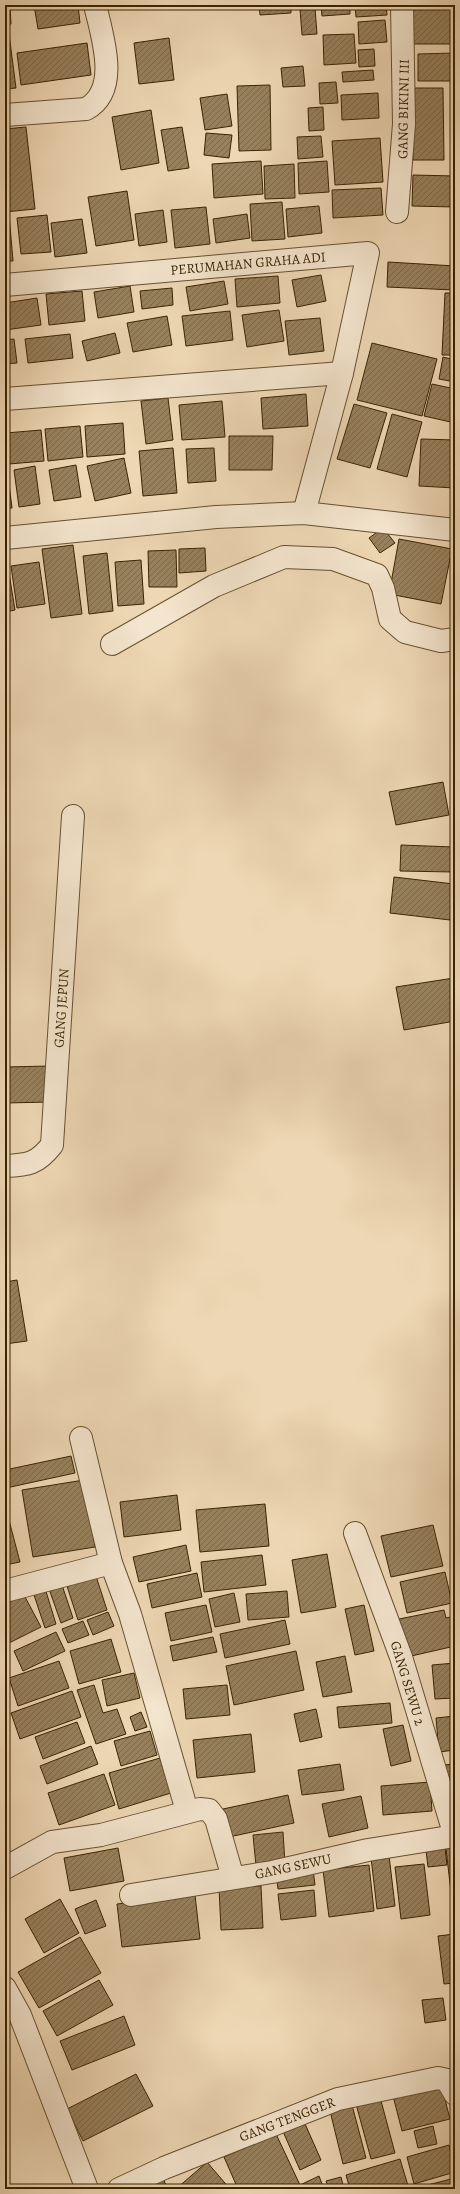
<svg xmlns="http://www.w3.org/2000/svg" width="460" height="2194" viewBox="0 0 460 2194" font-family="Alegreya,serif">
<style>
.building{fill:url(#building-hatch);stroke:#392401}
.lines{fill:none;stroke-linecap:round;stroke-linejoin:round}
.minor-casing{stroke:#66512e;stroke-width:24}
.minor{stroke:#f4e5ce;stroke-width:22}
.labels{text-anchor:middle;stroke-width:4;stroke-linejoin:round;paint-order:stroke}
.street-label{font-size:14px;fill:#392401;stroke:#f4e5ce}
</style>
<defs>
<pattern id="building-hatch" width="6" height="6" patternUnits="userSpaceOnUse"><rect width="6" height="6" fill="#97815e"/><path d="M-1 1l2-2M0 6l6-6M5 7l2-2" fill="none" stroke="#7c694b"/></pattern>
</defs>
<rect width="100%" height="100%" fill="#eed7b4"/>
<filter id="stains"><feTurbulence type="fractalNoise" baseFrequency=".005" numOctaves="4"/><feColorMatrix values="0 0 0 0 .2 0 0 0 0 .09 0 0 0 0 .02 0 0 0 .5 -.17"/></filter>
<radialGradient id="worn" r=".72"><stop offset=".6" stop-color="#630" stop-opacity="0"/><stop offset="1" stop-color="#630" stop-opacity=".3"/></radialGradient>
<!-- building -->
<g class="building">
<path d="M5,5H10L11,24L5,25Z"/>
<path d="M34,5H78L80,23L38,29Z"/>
<path d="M218,5H245L218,8Z"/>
<path d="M259,5H291V13L260,15Z"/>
<path d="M321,5H350V14L322,16Z"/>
<path d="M355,5H386L387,15L356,17Z"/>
<rect x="409" y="5" width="46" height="39"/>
<path d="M315,8L317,34L302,35L300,9Z"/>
<path d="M385,20L387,42L359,44L358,22Z"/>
<path d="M9,34L16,88L5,89V35Z"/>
<path d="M354,34L356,63L324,65L323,35Z"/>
<path d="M169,38L174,80L139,84L134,43Z"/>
<path d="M87,43L91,75L21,85L17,53Z"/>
<path d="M374,49L375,66L359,67L358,50Z"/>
<path d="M455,53V81H418V54Z"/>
<path d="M303,66L305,86L283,87L281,68Z"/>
<path d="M373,70L374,80L343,82L342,72Z"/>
<path d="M336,82L338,103L320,104L319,83Z"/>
<path d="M270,85L271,150L239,151L237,86Z"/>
<rect x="451" y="86" width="4" height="54"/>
<path d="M412,88H443L444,160H413Z"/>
<path d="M378,93L379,118L342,120L341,95Z"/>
<path d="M227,94L232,126L205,130L200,98Z"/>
<path d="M323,107L324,130L309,131L308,108Z"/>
<path d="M151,110L159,163L121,170L112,117Z"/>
<path d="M26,127L35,209L5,212V129Z"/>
<path d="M182,127L189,168L168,171L161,130Z"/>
<path d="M206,133L232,135L229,158L204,155Z"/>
<path d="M321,136L323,157L298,159L297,137Z"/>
<path d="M380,138L383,182L335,185L332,141Z"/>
<path d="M261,161L263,194L214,198L212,164Z"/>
<path d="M327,161L329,192L299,194L298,163Z"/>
<path d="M294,164L295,198L265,199L264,166Z"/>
<path d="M413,175L455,176V207L412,206Z"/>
<path d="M381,188L383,215L333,218L332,190Z"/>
<path d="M127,191L134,240L96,246L88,197Z"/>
<path d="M282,202L285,239L252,241L250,204Z"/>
<path d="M319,206L322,233L288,237L286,209Z"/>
<path d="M206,207L210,244L175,248L171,210Z"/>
<path d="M163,210L167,242L139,246L135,214Z"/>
<path d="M9,214L13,261H5V215Z"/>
<path d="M247,214L250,238L216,243L213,219Z"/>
<path d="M47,215L51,252L21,254L17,218Z"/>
<path d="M82,219L87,253L55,257L51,223Z"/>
<path d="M388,262L455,266L454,290L387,287Z"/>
<path d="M321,275L326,301L297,307L292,280Z"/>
<path d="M278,276L280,303L237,307L235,279Z"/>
<path d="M224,281L228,304L190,311L186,287Z"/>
<path d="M130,286L134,312L98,318L94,292Z"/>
<path d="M172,288L173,305L142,309L140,291Z"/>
<path d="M82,291L85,321L49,325L46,294Z"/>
<path d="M445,293H455V355H442Z"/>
<path d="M37,298L41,325L5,330V303Z"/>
<path d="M279,310L284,341L247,347L242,315Z"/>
<path d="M230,311L233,340L186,346L182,316Z"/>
<path d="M167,316L172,345L133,352L127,323Z"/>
<path d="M320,318L324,351L289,355L285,321Z"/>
<path d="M115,333L120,353L87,361L82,341Z"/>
<path d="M70,334L73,358L28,363L25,339Z"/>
<path d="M14,339L17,363L5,364V340Z"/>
<path d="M372,343L437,359L422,416L357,400Z"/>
<path d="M443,357L455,360V382L439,379Z"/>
<path d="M432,384L455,389V423L424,416Z"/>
<path d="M306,394L308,426L263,429L261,398Z"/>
<path d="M168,398L173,440L146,444L141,401Z"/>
<path d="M222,401L225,437L182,440L179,405Z"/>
<path d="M354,404L387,413L370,468L337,459Z"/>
<path d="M392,414L422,422L407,477L377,469Z"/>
<path d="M123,423L125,454L87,457L85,426Z"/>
<path d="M80,426L83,457L48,461L45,429Z"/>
<path d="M41,430L44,461L9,464L6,433Z"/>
<path d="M229,436H273L272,470H229Z"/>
<path d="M421,439L455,440V488L419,486Z"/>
<path d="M173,448L177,493L143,496L139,451Z"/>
<path d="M214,448L216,481L188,483L186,449Z"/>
<path d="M124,458L131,493L95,501L87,466Z"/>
<path d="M76,465L81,497L54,501L49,470Z"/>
<path d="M35,466L40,504L19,507L14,470Z"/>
<path d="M5,468H7L12,508H5Z"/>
<path d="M383,528L395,543L380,553L369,538Z"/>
<path d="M399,539L452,549L441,604L389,594Z"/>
<path d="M73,545L82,614L51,618L42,549Z"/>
<path d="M205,548L206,571L179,573V549Z"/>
<path d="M176,550L177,587H149L148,551Z"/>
<path d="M107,553L113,611L89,614L83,556Z"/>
<path d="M141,560L144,604L118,606L115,562Z"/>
<path d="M39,562L45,604L17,608L11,566Z"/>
<path d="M5,567H8L15,610L5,612Z"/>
<path d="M443,782L449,815L396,825L389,792Z"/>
<path d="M401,845L454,847L453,872L400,871Z"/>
<path d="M394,877L454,884L450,920L390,913Z"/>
<path d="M454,978L455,1021L404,1030L396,987Z"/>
<path d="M49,1066L50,1102L5,1103V1067Z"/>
<path d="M17,1280L27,1341L5,1344V1282Z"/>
<path d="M71,1456L75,1473L6,1488L5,1470Z"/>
<path d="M84,1480L95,1547L33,1557L22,1490Z"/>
<path d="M177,1495L181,1530L124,1537L120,1502Z"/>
<path d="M265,1504L269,1546L200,1552L196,1510Z"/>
<path d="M5,1505L20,1562L5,1565Z"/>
<path d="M433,1525L443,1566L391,1577L381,1536Z"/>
<path d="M186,1545L191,1571L139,1582L133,1557Z"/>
<path d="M327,1554L336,1607L301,1613L292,1560Z"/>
<path d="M262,1555L266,1585L204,1592L201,1562Z"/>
<path d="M94,1570L107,1610L78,1620L65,1580Z"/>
<path d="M445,1572L452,1603L407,1613L400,1582Z"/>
<path d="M197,1573L202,1597L152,1608L147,1584Z"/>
<path d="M61,1582L73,1618L61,1623L48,1586Z"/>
<path d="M44,1585L56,1624L45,1628L32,1589Z"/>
<path d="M287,1591L289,1617L248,1620L246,1594Z"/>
<path d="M234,1593L240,1622L215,1627L209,1599Z"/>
<path d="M24,1595L41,1627L9,1643L5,1636V1604Z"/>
<path d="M206,1605L212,1632L171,1641L165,1613Z"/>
<path d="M364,1605L374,1651L355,1655L345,1609Z"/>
<path d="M444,1610L446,1618L455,1616V1646L407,1657L399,1619Z"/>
<path d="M108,1612L114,1626L93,1635L87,1620Z"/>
<path d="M285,1620L290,1644L225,1658L220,1634Z"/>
<path d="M83,1621L89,1635L68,1643L62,1629Z"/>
<path d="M56,1632L65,1651L23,1671L14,1651Z"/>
<path d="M213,1637L217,1652L173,1661L170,1646Z"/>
<path d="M111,1639L121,1672L79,1684L70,1651Z"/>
<path d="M296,1651L304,1690L234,1705L226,1666Z"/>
<path d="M345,1656L352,1692L323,1697L316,1662Z"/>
<path d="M59,1661L69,1688L18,1706L9,1678Z"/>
<path d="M455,1663V1698L435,1699L432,1665Z"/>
<path d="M134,1673L140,1698L107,1706L102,1680Z"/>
<path d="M94,1685L103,1713L117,1709L126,1734L96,1744L77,1690Z"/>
<path d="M227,1685L230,1715L186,1719L183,1689Z"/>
<path d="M72,1691L81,1717L20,1739L11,1713Z"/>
<path d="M390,1703L392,1723L339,1728L337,1707Z"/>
<path d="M316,1709L322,1737L300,1742L294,1714Z"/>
<path d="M141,1712L147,1727L135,1731L130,1717Z"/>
<path d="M455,1716V1750L439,1752L436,1718Z"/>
<path d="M77,1722L85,1743L43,1759L35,1737Z"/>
<path d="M403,1725L411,1761L391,1766L383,1729Z"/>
<path d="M150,1731L157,1755L121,1766L114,1741Z"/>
<path d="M251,1734L255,1772L197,1778L193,1740Z"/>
<path d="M91,1746L98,1764L47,1784L40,1766Z"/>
<path d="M160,1758L171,1793L119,1809L109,1773Z"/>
<path d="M340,1764L344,1790L302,1795L298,1770Z"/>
<path d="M455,1764V1801L443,1765Z"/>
<path d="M104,1774L115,1805L59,1825L48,1793Z"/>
<path d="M430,1782L432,1811L383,1815L381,1786Z"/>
<path d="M288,1795L294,1823L229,1837L223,1809Z"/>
<path d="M361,1796L368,1828L329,1837L322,1804Z"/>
<path d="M283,1832L285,1863L256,1866L253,1835Z"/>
<path d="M444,1839L447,1865L428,1867L425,1842Z"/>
<path d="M445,1840L455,1844V1901H452Z"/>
<path d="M388,1847L395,1906L377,1909L370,1849Z"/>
<path d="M118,1848L124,1881L70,1891L64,1858Z"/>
<path d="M424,1864L430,1915L401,1919L395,1867Z"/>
<path d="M369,1865L374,1911L329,1917L323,1870Z"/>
<path d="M313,1869L315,1885L278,1889L276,1873Z"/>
<path d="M261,1886L263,1928L221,1930L219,1888Z"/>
<path d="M314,1890L316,1916L281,1920L278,1894Z"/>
<path d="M195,1895L200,1939L122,1947L117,1904Z"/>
<path d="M60,1899L79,1933L44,1953L25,1919Z"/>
<path d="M96,1900L106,1926L85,1934L75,1909Z"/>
<path d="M455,1934V1983L444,1984L438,1936Z"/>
<path d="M80,1937L101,1973L39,2008L18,1972Z"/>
<path d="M99,1980L113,2005L57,2036L43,2011Z"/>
<path d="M443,1998L446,2020L425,2023L422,2000Z"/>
<path d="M124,2016L135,2045L72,2070L60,2041Z"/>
<path d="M136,2074L153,2106L83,2141L67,2109Z"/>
<path d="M440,2080L450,2119L402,2131L392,2092Z"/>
<path d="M380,2097L395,2153L371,2159L356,2104Z"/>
<path d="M352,2105L366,2158L343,2164L330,2111Z"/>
<path d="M302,2117L321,2160L300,2170L281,2127Z"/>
<path d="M433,2126L437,2144L418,2148L414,2131Z"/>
<path d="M276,2134L300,2185L319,2176L324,2189H290L288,2185L279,2189H238L224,2157Z"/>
<path d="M449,2145L455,2172L414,2184L407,2157Z"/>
<path d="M400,2159L409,2189H350L346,2175Z"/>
<path d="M207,2162L230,2189H176Z"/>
<path d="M341,2177L344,2189H329L326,2181Z"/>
<path d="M455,2178V2189H417L416,2188Z"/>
<path d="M164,2180L167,2189H139Z"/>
</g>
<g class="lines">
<!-- minor casing -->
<g class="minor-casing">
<g id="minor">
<path d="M5,115L86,109C121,90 102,36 95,5"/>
<path d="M397,212L404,124L402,5"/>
<path d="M5,285L368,253L342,373L304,513"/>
<path d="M5,399L342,373"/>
<path d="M5,538L216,517L304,513L455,530"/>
<path d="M112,644L214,586L284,557L333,559L377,575L383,588L390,619L405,632L441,641L455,639"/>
<path d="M5,1166C28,1165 37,1164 52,1145L73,816"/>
<path d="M81,1438L111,1563L130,1614L187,1811"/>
<path d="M355,1533L401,1657L455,1836"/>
<path d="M5,1591L111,1563"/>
<path d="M5,1868L52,1842L101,1835L200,1809L209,1810L216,1819L233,1878"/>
<path d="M131,1895L272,1872L368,1850L455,1836"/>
<path d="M5,1988L20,2015L87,2189"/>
<path d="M119,2189L164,2168L338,2099L438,2078L447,2080L455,2094"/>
</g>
</g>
<!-- minor -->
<use href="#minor" class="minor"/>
</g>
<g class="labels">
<!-- street labels -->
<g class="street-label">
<text transform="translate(403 109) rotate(-89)" y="5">GANG BIKINI III</text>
<text transform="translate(248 263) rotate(-5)" y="5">PERUMAHAN GRAHA ADI</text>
<text transform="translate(61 1008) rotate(-86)" y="5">GANG JEPUN</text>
<text transform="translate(408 1683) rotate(73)" y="5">GANG SEWU 2</text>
<text transform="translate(293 1866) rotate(-12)" y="5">GANG SEWU</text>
<text transform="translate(287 2119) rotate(-21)" y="5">GANG TENGGER</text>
</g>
</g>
<!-- margin -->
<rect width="460" height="2194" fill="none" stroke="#eed7b4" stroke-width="20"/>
<rect x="6" y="6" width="448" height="2182" fill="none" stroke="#392401" stroke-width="2"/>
<rect x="10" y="10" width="440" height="2174" fill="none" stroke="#392401"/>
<rect width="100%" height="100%" filter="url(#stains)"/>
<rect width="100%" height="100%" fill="url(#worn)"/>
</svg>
